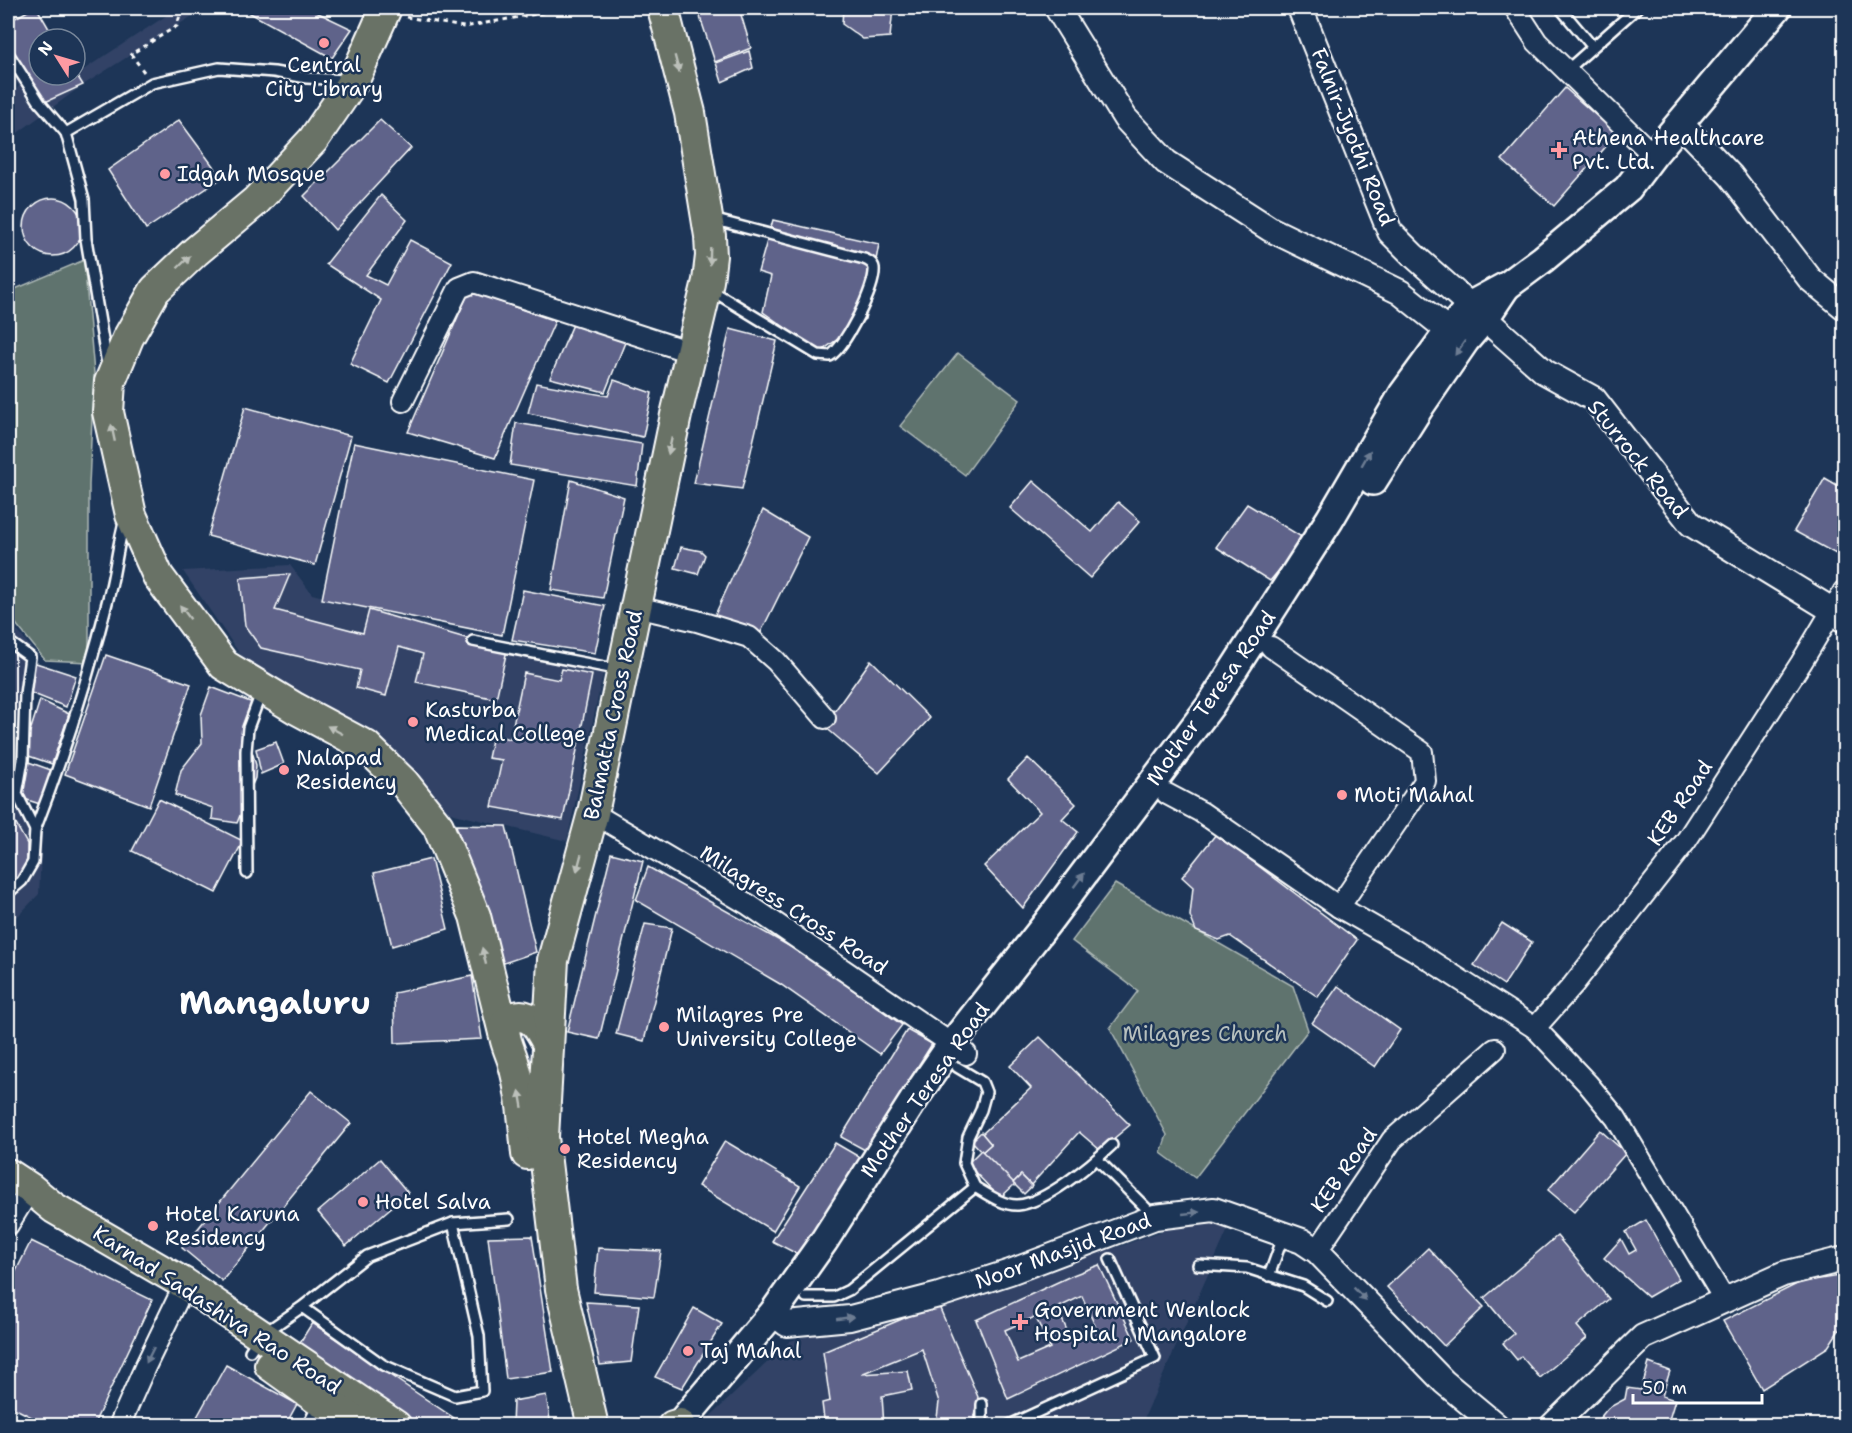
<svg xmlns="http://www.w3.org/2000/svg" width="1852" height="1433" viewBox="0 0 1852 1433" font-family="'Shantell Sans',sans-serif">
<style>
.built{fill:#314366}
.green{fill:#5e736e;stroke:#aeb9b6;stroke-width:1.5}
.building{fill:#5f648a;stroke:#fff;stroke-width:1.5;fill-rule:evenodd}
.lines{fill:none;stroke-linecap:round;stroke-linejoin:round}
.service-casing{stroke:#fff;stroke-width:14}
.minor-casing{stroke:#fff;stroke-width:24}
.tertiary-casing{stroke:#fff;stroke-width:28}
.secondary-casing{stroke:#fff;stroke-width:32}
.primary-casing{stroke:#fff;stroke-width:34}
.path{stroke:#fff;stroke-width:3;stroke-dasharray:4.5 4.5;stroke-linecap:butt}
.service{stroke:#1d3557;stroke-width:9}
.minor{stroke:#1d3557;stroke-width:20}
.tertiary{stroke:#1d3557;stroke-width:24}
.secondary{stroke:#1d3557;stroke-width:27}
.primary{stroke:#697266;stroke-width:30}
.oneway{fill:#bcc0ba}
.oneway2{fill:#6c7c92}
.poi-dot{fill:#ff9aa2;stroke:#1d3557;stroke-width:2}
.labels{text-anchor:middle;stroke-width:5;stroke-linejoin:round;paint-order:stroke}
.poi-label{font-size:21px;fill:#fff;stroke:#1d3557;text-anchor:start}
.street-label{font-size:21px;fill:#fff;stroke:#1d3557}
.park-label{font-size:21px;fill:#b7c0be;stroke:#1d3557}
.town-label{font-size:33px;font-weight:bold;fill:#fff;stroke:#1d3557}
</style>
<rect width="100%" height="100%" fill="#1d3557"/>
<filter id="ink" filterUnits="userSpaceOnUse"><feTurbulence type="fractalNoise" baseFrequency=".0167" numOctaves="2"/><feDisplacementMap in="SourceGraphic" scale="12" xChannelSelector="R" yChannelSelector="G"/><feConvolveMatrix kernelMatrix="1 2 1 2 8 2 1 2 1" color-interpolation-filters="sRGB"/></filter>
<g filter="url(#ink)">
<!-- built -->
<g class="built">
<path d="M178,8H205L83,85L8,140V99L19,86L8,69V47L42,102L82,85L75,71L77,74Z"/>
<path d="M290,565L312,594L512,645L606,660L567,841L446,812L244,660L183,571Z"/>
<path d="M8,623L12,624L37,655L19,702L8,767Z"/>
<path d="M8,787L42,834L39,894L19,915L8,922Z"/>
<path d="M1184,1223L1230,1225L1141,1425L700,1426L790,1341L918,1304L939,1295L1121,1246Z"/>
</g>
<!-- green -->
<g class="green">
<path d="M84,260L94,373L89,485V662L45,660L8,614L11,580L8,572V292Z"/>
<path d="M958,353L1020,400L965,475L900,426Z"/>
<path d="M1115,884L1293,986L1308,1030L1195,1178L1161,1153L1167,1135L1110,1028L1138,991L1072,941Z"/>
</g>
<!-- building -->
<g class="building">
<path d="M33,8H37L55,39H39V75H75V72L83,85L43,103L8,47V22Z"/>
<path d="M241,8H308L352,29L332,58Z"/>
<path d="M697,8H739L751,48L715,62Z"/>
<path d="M843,8H893L890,37L863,39L842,24Z"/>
<path d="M749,51L753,68L722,82L716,63Z"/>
<path d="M1565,88L1617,134L1554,206L1502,160Z"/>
<path d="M179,120L222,178L146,229L108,170Z"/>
<path d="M380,120L411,148L335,230L304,196Z"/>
<path d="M381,195L407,220L366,275L386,285L410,240L452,262L389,383L350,364L381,300L326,264Z"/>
<circle cx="53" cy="227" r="29"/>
<path d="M773,220L879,244L865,319L820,352L763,312L771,276L758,272Z"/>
<path d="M469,291L555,321L495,458L408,432Z"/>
<path d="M574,322L626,340L605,392L550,378Z"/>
<path d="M730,329L777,341L742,489L694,483Z"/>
<path d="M614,380L652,393L643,437L528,413L536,383L608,396Z"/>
<path d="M245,407L351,436L315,565L208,536Z"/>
<path d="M516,423L642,444L637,486L510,465Z"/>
<path d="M354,443L534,480L502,635L322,599Z"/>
<path d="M1825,478L1844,489V539L1836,554L1794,531Z"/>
<path d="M571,480L624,497L603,598L551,590Z"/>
<path d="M1033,481L1092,532L1118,502L1140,521L1090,578L1010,508Z"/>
<path d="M1247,504L1305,539L1270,581L1216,547Z"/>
<path d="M763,510L808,537L760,634L714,617Z"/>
<path d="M681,547L701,551L705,555L698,574L675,568Z"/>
<path d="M290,574L275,610L363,633L369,610L507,650L496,699L416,682L423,654L399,647L386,696L356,688L360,670L261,648L245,626L240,578Z"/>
<path d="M523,590L605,606L595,653L512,640Z"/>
<path d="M106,655L191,684L149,806L65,774Z"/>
<path d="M871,660L930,718L879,773L824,726Z"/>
<path d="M36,663L76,676L66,707L26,691L27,667Z"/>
<path d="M562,669L592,675L563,820L492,807L502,760L488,758L493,735L510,739L524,673L559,680Z"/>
<path d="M211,687L253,703L244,733L252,751L256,765L255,778L237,823L212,819L213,808L175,795L181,770L202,743L201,715Z"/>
<path d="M40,700L69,714L52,764L23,754Z"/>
<path d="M276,742L284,764L261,774L256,749Z"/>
<path d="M1028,758L1076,804L1062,819L1078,832L1023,908L984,866L1040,812L1008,779Z"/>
<path d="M23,760L51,770L40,804L18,797Z"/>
<path d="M159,799L243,841L216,893L132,851Z"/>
<path d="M8,810L27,844V870L8,887Z"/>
<path d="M456,825L506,826L536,952L498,965Z"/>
<path d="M1216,834L1357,940L1318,997L1230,936L1219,940L1196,931L1190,916L1193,887L1182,877Z"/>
<path d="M611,853L643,861L599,1039L567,1032Z"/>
<path d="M431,859L448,929L392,946L374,873Z"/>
<path d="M648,867L805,955L902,1025L880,1054L780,984L636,900Z"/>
<path d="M1502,923L1532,942L1504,985L1474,965Z"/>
<path d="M645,924L672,928L644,1041L616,1034Z"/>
<path d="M472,976L482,1039L395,1043L394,993Z"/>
<path d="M1338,986L1400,1030L1375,1067L1312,1023Z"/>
<path d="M907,1030L932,1044L865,1150L841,1137Z"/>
<path d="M1040,1037L1130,1125L1100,1150L1079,1132L1031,1185L1021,1175L1013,1183L982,1152L991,1144L982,1134L1031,1088L1010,1066Z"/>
<path d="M311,1091L351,1123L222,1281L182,1248Z"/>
<path d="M1600,1130L1626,1153L1574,1212L1548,1190Z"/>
<path d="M981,1132L991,1144L982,1152L972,1141Z"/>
<path d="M725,1141L800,1186L773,1231L698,1186Z"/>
<path d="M835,1143L861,1158L801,1256L772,1241Z"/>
<path d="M981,1150L1015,1184L1000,1198L967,1164Z"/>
<path d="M380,1159L408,1193L346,1246L318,1212Z"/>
<path d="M1021,1175L1032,1186L1024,1194L1013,1183Z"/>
<path d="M1646,1220L1679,1279L1648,1297L1604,1258L1621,1239L1629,1254L1636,1250L1626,1232Z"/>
<path d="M532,1236L553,1372L506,1379L488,1237Z"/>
<path d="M1557,1236L1609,1299L1577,1326L1587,1338L1540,1378L1521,1356L1517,1360L1503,1343L1514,1334L1484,1298Z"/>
<path d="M31,1241L152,1300L93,1426H49L8,1405V1287Z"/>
<path d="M598,1248L661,1251L654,1297L594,1292Z"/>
<path d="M1428,1248L1484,1307L1444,1346L1387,1287Z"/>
<path d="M1099,1265L1134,1339L1008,1399L976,1320L1073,1275ZM1082,1296L1096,1328L1071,1339L1057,1308ZM1037,1316L1036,1318L1050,1348L1018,1362L1005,1330Z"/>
<path d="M1839,1276L1843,1324L1828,1347L1762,1389L1723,1321L1801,1282Z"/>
<path d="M586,1302L639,1305L631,1362L600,1365Z"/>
<path d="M938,1304L978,1397L972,1426H936L939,1402L922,1349L861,1374L908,1371L912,1390L882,1396L884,1426H833V1419H824L822,1403L830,1401L823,1352Z"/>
<path d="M694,1308L722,1324L682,1388L655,1377Z"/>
<path d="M312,1323L454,1418L450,1426H402L294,1352Z"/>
<path d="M1649,1363L1670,1371L1662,1396L1675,1400L1667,1426H1596L1599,1419L1608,1408L1625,1399L1627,1388L1641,1390Z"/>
<path d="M226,1365L297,1404L285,1426H192Z"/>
<path d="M546,1395L551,1426H512L513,1401Z"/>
</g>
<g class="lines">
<!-- service casing -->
<g class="service-casing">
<g id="service">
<path d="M1560,8L1592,46"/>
<path d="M8,53L40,103L66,133"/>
<path d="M1566,71L1637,8"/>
<path d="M711,290L818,355L830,356C845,347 876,287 874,268C873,263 869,261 864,259L712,219"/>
<path d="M107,364L86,239L84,199L66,133L152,83L219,68L274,72L307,78L347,80"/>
<path d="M473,641L620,670"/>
<path d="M8,643L12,644L30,657L25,694L23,760L17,794L35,830L33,862L22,881L8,893"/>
<path d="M35,830C65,753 90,672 110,591C116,567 118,543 125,519"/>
<path d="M247,873L246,751L248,728L261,693"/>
<path d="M1097,1159L1153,1215"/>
<path d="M975,1187C987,1194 1004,1206 1018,1205C1045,1203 1092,1164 1112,1145"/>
<path d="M453,1223L509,1219"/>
<path d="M1198,1265L1247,1268L1303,1286L1327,1301"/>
<path d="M1269,1276L1283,1237"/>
<path d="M806,1297H834L849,1290L975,1187L964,1163L968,1137L981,1110L986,1092L982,1082L957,1067"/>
<path d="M250,1351L260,1336L302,1307L367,1256L453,1223L479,1336L482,1391L455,1396L383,1365L302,1307"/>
<path d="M307,1426L319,1404"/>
<path d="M982,1426V1404"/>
<path d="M1007,1426L1155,1358L1110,1259"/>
</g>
</g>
<!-- minor casing -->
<g class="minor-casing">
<g id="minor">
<path d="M1515,8L1537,42L1653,155"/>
<path d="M403,401L459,288L474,282L690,352"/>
<path d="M636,607L697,621L749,637L776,661L825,718"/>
<path d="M1271,647L1422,752L1425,781L1339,907"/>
<path d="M1167,794L1201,812L1339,907L1414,950L1535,1028L1588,1084L1616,1118L1724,1299"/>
<path d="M593,813L749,905L966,1054"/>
<path d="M1535,1028L1573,985L1686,841L1801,663L1844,591"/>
<path d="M8,1225L22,1202"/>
<path d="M1317,1251L1392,1140L1495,1049"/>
<path d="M119,1426L145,1367L185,1284"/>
</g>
</g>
<!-- tertiary casing -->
<g class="tertiary-casing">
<g id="tertiary">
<path d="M1057,8L1125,118L1166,162L1270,229L1400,292L1449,331"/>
<path d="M1300,8L1390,232L1413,255L1545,372L1594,399L1691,524L1832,610L1844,620"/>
<path d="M1680,123L1731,176L1810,279L1844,307"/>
<path d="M773,1313L787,1324L850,1318L939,1295L1010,1272L1155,1217L1214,1210L1302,1241L1317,1251L1444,1382L1497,1426"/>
<path d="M1552,1426L1643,1337L1783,1274L1844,1259"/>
</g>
</g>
<!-- secondary casing -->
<g class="secondary-casing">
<g id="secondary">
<path d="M1373,481L1421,405L1465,341L1485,318L1505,288"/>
<path d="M678,1426L773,1313L824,1241L919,1092L952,1044L1047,923L1210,706L1330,519L1403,394L1449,331L1471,305L1508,285L1543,259L1628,188L1653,155L1777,8"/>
</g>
</g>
<!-- primary casing -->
<g class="primary-casing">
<g id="primary">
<path d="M386,8L354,80L313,140L256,201L195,252L155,290L128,338L110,382L108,412L131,515L158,576L224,665L295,708L366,746L404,783L438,826L475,916L504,1033"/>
<path d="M527,1154C524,1123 522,1092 513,1061C510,1051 502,1036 505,1025C507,1021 510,1018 515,1017C532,1012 541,1031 548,1044"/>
<path d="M8,1174L31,1189L54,1208L185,1284L396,1426"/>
<path d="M270,1365L320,1401L340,1411L361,1424"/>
<path d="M593,1426L561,1289L543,1137L553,960L593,813L676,415L708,281L711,256L710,236L690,113L663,8"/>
<path d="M673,1426L680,1424"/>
</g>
</g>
<!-- path -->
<g class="path">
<path d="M406,17L464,27L569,8"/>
<path d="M144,72L131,54L177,26L182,8"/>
</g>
<!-- service -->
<use href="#service" class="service"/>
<!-- minor -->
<use href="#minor" class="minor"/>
<!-- tertiary -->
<use href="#tertiary" class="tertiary"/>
<!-- secondary -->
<use href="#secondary" class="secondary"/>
<!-- primary -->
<use href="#primary" class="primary"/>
</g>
<!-- one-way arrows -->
<defs><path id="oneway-solid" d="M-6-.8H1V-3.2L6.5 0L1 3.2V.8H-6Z" transform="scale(1.5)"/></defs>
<g class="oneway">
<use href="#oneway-solid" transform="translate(677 64) rotate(75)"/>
<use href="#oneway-solid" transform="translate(710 256) rotate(92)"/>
<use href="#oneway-solid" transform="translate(184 262) rotate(-44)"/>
<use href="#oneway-solid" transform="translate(113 433) rotate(-102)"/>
<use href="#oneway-solid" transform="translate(670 446) rotate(102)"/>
<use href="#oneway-solid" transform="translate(185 612) rotate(-127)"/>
<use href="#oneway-solid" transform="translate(335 730) rotate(-152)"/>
<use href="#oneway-solid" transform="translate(579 863) rotate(105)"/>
<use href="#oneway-solid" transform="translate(484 956) rotate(-103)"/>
<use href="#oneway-solid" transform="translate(521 1099) rotate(-100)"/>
</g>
<g class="oneway2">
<use href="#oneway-solid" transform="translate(1460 348) rotate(125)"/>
<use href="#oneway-solid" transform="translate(1366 458) rotate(-60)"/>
<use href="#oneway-solid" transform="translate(1079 880) rotate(-53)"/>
<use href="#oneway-solid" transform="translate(1191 1213) rotate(-6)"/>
<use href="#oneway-solid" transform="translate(1360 1294) rotate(45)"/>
<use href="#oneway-solid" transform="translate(845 1318) rotate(-8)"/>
<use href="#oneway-solid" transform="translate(150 1355) rotate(116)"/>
</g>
</g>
<!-- markers -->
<g class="poi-dot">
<circle cx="324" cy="43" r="6"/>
<path d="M1556 141h6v6h6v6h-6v6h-6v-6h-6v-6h6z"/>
<circle cx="165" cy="174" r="6"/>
<circle cx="413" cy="722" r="6"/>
<circle cx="284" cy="770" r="6"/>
<circle cx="1342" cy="795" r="6"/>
<circle cx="664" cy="1027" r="6"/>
<circle cx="565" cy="1149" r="6"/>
<circle cx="363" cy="1202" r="6"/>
<circle cx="153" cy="1226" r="6"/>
<path d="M1017 1313h6v6h6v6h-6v6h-6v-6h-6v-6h6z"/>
<circle cx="688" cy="1351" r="6"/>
</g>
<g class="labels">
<!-- poi labels -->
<g class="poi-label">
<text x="324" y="72" text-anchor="middle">Central<tspan x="324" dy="24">City Library</tspan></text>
<text x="1572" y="145">Athena Healthcare<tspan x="1572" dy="24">Pvt. Ltd.</tspan></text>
<text x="177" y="181">Idgah Mosque</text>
<text x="425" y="717">Kasturba<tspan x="425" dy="24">Medical College</tspan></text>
<text x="296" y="765">Nalapad<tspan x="296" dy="24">Residency</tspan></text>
<text x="1354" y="802">Moti Mahal</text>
<text x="676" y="1022">Milagres Pre<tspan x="676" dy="24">University College</tspan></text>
<text x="577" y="1144">Hotel Megha<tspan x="577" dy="24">Residency</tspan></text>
<text x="375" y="1209">Hotel Salva</text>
<text x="165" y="1221">Hotel Karuna<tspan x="165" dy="24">Residency</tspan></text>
<text x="1034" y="1317">Government Wenlock<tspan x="1034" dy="24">Hospital , Mangalore</tspan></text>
<text x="700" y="1358">Taj Mahal</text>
</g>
<!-- street labels -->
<g class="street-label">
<text transform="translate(1353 137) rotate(68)" y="7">Falnir-Jyothi Road</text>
<text transform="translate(1638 459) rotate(51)" y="7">Sturrock Road</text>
<text transform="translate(1211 698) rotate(-55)" y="7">Mother Teresa Road</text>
<text transform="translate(613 715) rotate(-78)" y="7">Balmatta Cross Road</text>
<text transform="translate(1680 803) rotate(-56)" y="7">KEB Road</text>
<text transform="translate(794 910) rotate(33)" y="7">Milagress Cross Road</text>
<text transform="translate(925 1090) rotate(-55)" y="7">Mother Teresa Road</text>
<text transform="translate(1344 1170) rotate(-55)" y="7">KEB Road</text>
<text transform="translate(1063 1251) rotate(-20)" y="7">Noor Masjid Road</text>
<text transform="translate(217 1310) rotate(33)" y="7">Karnad Sadashiva Rao Road</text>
</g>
<!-- park labels -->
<g class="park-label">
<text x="1205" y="1041">Milagres Church</text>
</g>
<!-- town labels -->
<g class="town-label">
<text x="275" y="1014">Mangaluru</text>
</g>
</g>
<!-- margin -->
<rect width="1852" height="1433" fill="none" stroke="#1d3557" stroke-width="30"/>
<rect x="15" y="15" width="1822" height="1403" fill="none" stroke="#fff" stroke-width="2" filter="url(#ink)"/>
<!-- north arrow -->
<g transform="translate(57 57) rotate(307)"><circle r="28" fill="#1d3557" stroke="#77869a" stroke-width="1.5"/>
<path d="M0-4.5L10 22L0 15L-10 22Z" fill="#ff9aa2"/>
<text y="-9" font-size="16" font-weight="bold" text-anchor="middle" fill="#ffffff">N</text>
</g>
<!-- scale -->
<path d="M1633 1394v9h129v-9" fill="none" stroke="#ffffff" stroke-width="3"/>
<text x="1642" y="1394" font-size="18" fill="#ffffff" stroke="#1d3557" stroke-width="4.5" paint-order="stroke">50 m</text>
</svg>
